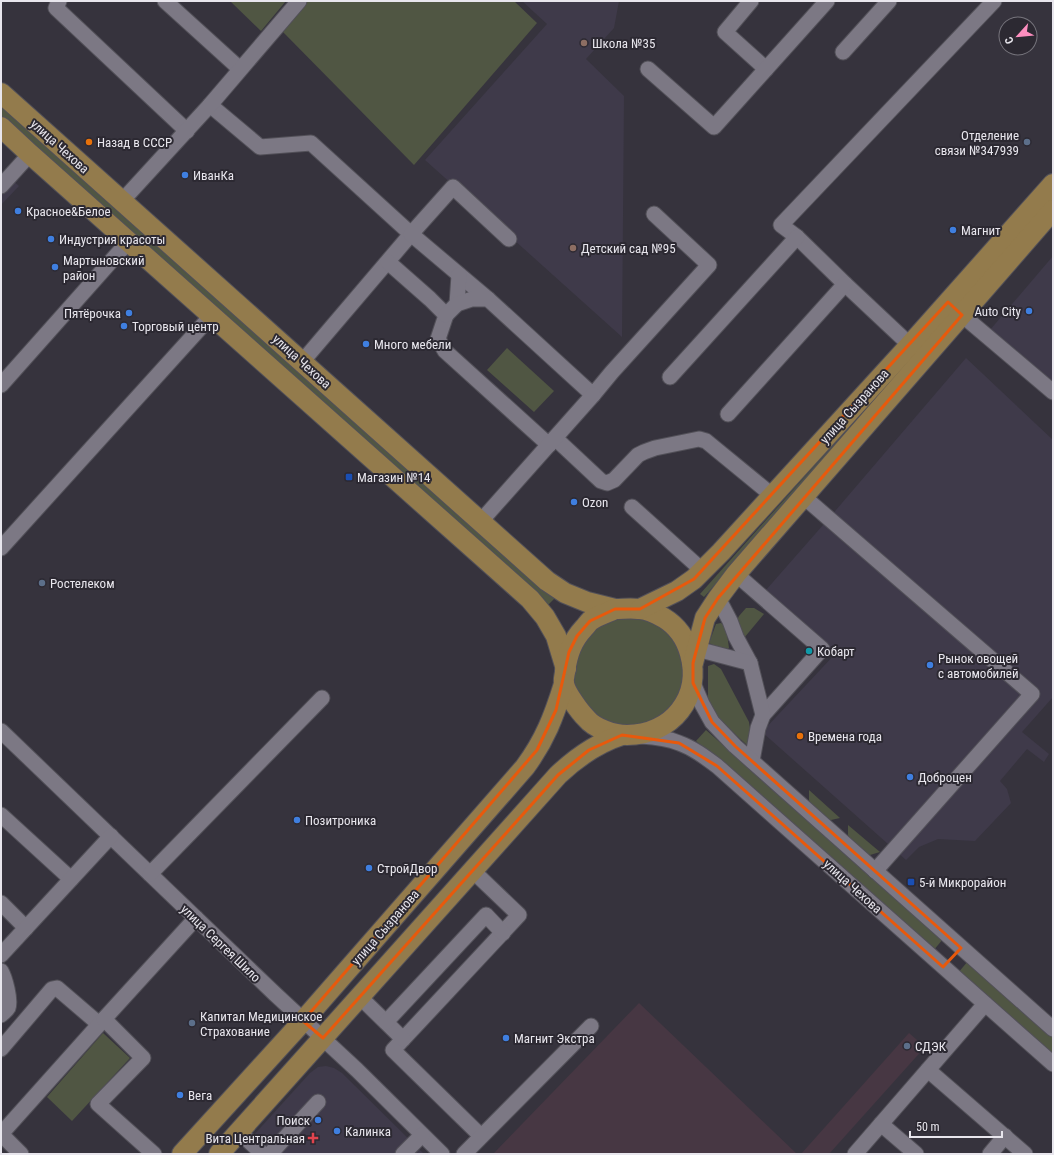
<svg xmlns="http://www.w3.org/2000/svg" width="1054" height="1155" viewBox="0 0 1054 1155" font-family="'Roboto Condensed',sans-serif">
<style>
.built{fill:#3f3a4a}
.industrial{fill:#473743}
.green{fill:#505643}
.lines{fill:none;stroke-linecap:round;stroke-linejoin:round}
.minor-casing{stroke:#525058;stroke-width:17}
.major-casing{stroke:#525058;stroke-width:22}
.minor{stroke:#7c7884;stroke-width:15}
.major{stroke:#937b4c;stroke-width:20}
.marked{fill:none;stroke:#e8590c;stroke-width:3;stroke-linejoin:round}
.education-dot{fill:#8d6e63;stroke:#2c2932;stroke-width:1.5}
.food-dot{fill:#e8710a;stroke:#2c2932;stroke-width:1.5}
.service-dot{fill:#5c6f8a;stroke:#2c2932;stroke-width:1.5}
.shop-dot{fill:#3f7fe0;stroke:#2c2932;stroke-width:1.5}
.transit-dot{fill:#1a4fb4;stroke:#2c2932;stroke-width:1.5}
.culture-dot{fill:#0f9aa8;stroke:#2c2932;stroke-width:1.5}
.health-dot{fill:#e0444e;stroke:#2c2932;stroke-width:1.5}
.labels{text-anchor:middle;stroke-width:4;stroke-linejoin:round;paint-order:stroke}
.poi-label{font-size:13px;fill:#e8e6ed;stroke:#2c2932;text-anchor:start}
.street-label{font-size:13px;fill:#e8e6ed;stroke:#2c2932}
</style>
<rect width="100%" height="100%" fill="#36333d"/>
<!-- built -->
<g class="built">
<path d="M522,1H619L614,28L586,59L624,96L622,337L425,160L547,24Z"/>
<path d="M1,170L19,186L1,205Z"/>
<path d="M1053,256V383L990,330Z"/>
<path d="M966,358L1053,440V697L1022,732L1049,754L1044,762L1027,749L1000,781L1007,789L1011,803L975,841L938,839L919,847L906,860L762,732L836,653L766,590L830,517Z"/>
<path d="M326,1066L334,1068L342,1073L424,1154H269L252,1137L310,1073L318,1067Z"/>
</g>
<!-- industrial -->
<g class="industrial">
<path d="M639,1003L797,1154H493Z"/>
<path d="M909,1033L925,1047L829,1154H801Z"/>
</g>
<!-- green -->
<g class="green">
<path d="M230,1H286L261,31Z"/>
<path d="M306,1H514L537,23L414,165L281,30Z"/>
<path d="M1,101L557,596L547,606L1,120Z"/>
<path d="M925,342L929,345L704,597L700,594Z"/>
<path d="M507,348L554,391L534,412L487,370Z"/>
<path d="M746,608H754L764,614L744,638L736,622L739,616Z"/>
<circle cx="629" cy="671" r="56"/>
<path d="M721,623L726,627L729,648L724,651L709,643L716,624Z"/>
<path d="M714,664L721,669L749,722L751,735L748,746L713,714L708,705V666Z"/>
<path d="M706,730L943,939L933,951L696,741Z"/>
<path d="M809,790L840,818L831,820L825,819L810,805L809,800Z"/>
<path d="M848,825L880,852L870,855L865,853L850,839L848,835Z"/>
<path d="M968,961L1053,1037V1057L958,973Z"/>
<path d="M103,1033L130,1058L72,1121L47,1097Z"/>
</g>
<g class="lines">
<!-- minor casing -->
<g class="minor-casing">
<g id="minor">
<path d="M59,1L56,8L187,131"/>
<path d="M165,1L240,69"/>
<path d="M751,1L725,32L766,69"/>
<path d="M843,52L889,1"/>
<path d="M648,69L714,127L827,1"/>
<path d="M210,105L260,147L311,143L411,234L302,362"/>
<path d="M1,186L30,154"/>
<path d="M122,201L210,105L299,1"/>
<path d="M388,262L430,299L446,315L438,339L445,351L549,445"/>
<path d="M488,299L411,234L453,187L509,239"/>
<path d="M457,304L459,275"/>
<path d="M446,315L457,304L472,299H488L593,395L612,372L709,265L654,214"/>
<path d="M962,315L1053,392"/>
<path d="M910,345L845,284L797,237L781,225L994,1"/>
<path d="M670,377L797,237"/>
<path d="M1,385L129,241"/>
<path d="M728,414L845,284"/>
<path d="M555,438L601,481L607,483L614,480L638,455L644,452L655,448L699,439L706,441L773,496"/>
<path d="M804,497L1032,694L875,871"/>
<path d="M632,507L703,571"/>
<path d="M481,521L593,395"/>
<path d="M1,548L212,315"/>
<path d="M736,574L822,649L763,715L758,728L752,761"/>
<path d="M718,598L730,621L736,637L750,663"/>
<path d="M697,649L750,663L763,715"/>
<path d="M693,683L702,704L712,722L735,746L1053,1029"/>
<path d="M1,731L275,994L357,1070L442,1154"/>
<path d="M641,736C654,737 667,738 679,743C693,748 705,757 717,766L1053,1064"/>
<path d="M1,815L71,879"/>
<path d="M472,870L519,915L393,1050L481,1136"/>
<path d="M150,874L322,698"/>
<path d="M1,903L26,928"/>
<path d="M1,955L111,836"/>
<path d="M1,971C5,978 11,1000 8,1008C7,1010 3,1013 1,1015"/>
<path d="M360,997L403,1039"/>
<path d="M386,1022L486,915L503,933"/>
<path d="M1,1049L52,989L57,988L99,1024"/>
<path d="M928,1070L1025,1154"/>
<path d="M881,1124L916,1154"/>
<path d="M239,1132L263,1154"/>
<path d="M21,1154L1,1134L104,1019"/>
<path d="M154,1154L98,1104L143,1058L104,1019L196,918"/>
<path d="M270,1154L318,1102"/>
<path d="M403,1154L422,1135"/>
<path d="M464,1154L591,1026"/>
<path d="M855,1154L985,1004"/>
<path d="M990,1154L1005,1136"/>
</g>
</g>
<!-- major casing -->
<g class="major-casing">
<g id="major">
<path d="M1,93L547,581L565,593L587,602L615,609"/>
<path d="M1,127L30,154L530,599L545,617L556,636L566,669"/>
<path d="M615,609C623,609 631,608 639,609C647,609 657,614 664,618C677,626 686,639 690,654C702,697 672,735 627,735C614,735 595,729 586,718C580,712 565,692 564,683C563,680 565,675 565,671C568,653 572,641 584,628C586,626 588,623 590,621C597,616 607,613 615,609Z"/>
<path d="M640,609L677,591L694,579L721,552L910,345L1053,184"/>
<path d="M693,663L705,618L718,598L736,574L1053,210"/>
<path d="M182,1154L303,1021L525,767C545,740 554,716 564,684"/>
<path d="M219,1154L558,775C576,758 597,743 622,735"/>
</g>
</g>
<!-- minor -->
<use href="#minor" class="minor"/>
<!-- major -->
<use href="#major" class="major"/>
</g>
<!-- marked area -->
<path class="marked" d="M948,302L962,315L718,598L705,618L693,663V683L712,722L735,746L961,948L943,967L717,766L679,743L622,735L589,750L558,775L323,1038L303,1021L537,750L556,710L569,652L577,636L590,621L615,609H640L694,579Z"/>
<!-- markers -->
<g class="education-dot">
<circle cx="584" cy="43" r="4"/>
<circle cx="573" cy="248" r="4"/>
</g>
<g class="food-dot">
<circle cx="89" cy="142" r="4"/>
<circle cx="800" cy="736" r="4"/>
</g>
<g class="service-dot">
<circle cx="1027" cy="142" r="4"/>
<circle cx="42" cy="583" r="4"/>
<circle cx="192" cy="1023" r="4"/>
<circle cx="907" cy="1046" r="4"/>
</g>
<g class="shop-dot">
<circle cx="185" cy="175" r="4"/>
<circle cx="18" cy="211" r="4"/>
<circle cx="953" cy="230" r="4"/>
<circle cx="51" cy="239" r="4"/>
<circle cx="55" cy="267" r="4"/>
<circle cx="1029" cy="311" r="4"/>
<circle cx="129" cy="313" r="4"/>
<circle cx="124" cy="326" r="4"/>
<circle cx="366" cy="344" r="4"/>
<circle cx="574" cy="502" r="4"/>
<circle cx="930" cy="665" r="4"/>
<circle cx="910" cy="777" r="4"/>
<circle cx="297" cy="820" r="4"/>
<circle cx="369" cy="868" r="4"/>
<circle cx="506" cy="1038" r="4"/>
<circle cx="180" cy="1095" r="4"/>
<circle cx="318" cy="1120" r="4"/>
<circle cx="337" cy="1131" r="4"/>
</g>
<g class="transit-dot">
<rect x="345" y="473" width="8" height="8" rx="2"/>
<rect x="907" y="878" width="8" height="8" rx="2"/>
</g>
<circle class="culture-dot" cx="809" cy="651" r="4"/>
<path class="health-dot" d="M311 1132h4v4h4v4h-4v4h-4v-4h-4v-4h4z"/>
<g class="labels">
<!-- poi labels -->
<g class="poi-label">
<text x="592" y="48">Школа №35</text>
<text x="1019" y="140" text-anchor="end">Отделение<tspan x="1019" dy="15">связи №347939</tspan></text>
<text x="97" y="147">Назад в СССР</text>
<text x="193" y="180">ИванКа</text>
<text x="26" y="216">Красное&amp;Белое</text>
<text x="961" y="235">Магнит</text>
<text x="59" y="244">Индустрия красоты</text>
<text x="581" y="253">Детский сад №95</text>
<text x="63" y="265">Мартыновский<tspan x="63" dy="15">район</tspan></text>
<text x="1021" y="316" text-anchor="end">Auto City</text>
<text x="121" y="318" text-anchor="end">Пятёрочка</text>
<text x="132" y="331">Торговый центр</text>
<text x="374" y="349">Много мебели</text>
<text x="357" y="482">Магазин №14</text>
<text x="582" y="507">Ozon</text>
<text x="50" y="588">Ростелеком</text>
<text x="817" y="656">Кобарт</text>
<text x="938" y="663">Рынок овощей<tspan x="938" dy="15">с автомобилей</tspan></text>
<text x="808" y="741">Времена года</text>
<text x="918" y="782">Доброцен</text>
<text x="305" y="825">Позитроника</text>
<text x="377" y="873">СтройДвор</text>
<text x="919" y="887">5-й Микрорайон</text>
<text x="200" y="1021">Капитал Медицинское<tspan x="200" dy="15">Страхование</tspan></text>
<text x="514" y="1043">Магнит Экстра</text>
<text x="915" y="1051">СДЭК</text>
<text x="188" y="1100">Вега</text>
<text x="310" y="1125" text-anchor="end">Поиск</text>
<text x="345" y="1136">Калинка</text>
<text x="305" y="1143" text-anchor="end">Вита Центральная</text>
</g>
<!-- street labels -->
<g class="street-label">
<text transform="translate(60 146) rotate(42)" y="5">улица Чехова</text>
<text transform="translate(302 361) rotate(42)" y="5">улица Чехова</text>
<text transform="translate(854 406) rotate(-48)" y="5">улица Сызранова</text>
<text transform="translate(853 886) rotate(42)" y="5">улица Чехова</text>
<text transform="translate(385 927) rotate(-49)" y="5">улица Сызранова</text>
<text transform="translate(221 943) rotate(44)" y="5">улица Сергея Шило</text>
</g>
</g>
<!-- border -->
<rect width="1054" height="1155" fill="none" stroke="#e8e6ed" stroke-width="4"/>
<!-- north arrow -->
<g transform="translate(1018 36) rotate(243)"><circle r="19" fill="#2c2932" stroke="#77757d"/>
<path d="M0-3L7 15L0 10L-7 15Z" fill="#fd8ebf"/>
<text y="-6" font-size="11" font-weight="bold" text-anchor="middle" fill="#e8e6ed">С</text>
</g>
<!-- scale -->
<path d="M910 1131v6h92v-6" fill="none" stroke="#e8e6ed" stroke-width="2"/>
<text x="916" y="1131" font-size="12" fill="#e8e6ed" stroke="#2c2932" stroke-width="3" paint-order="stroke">50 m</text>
</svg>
